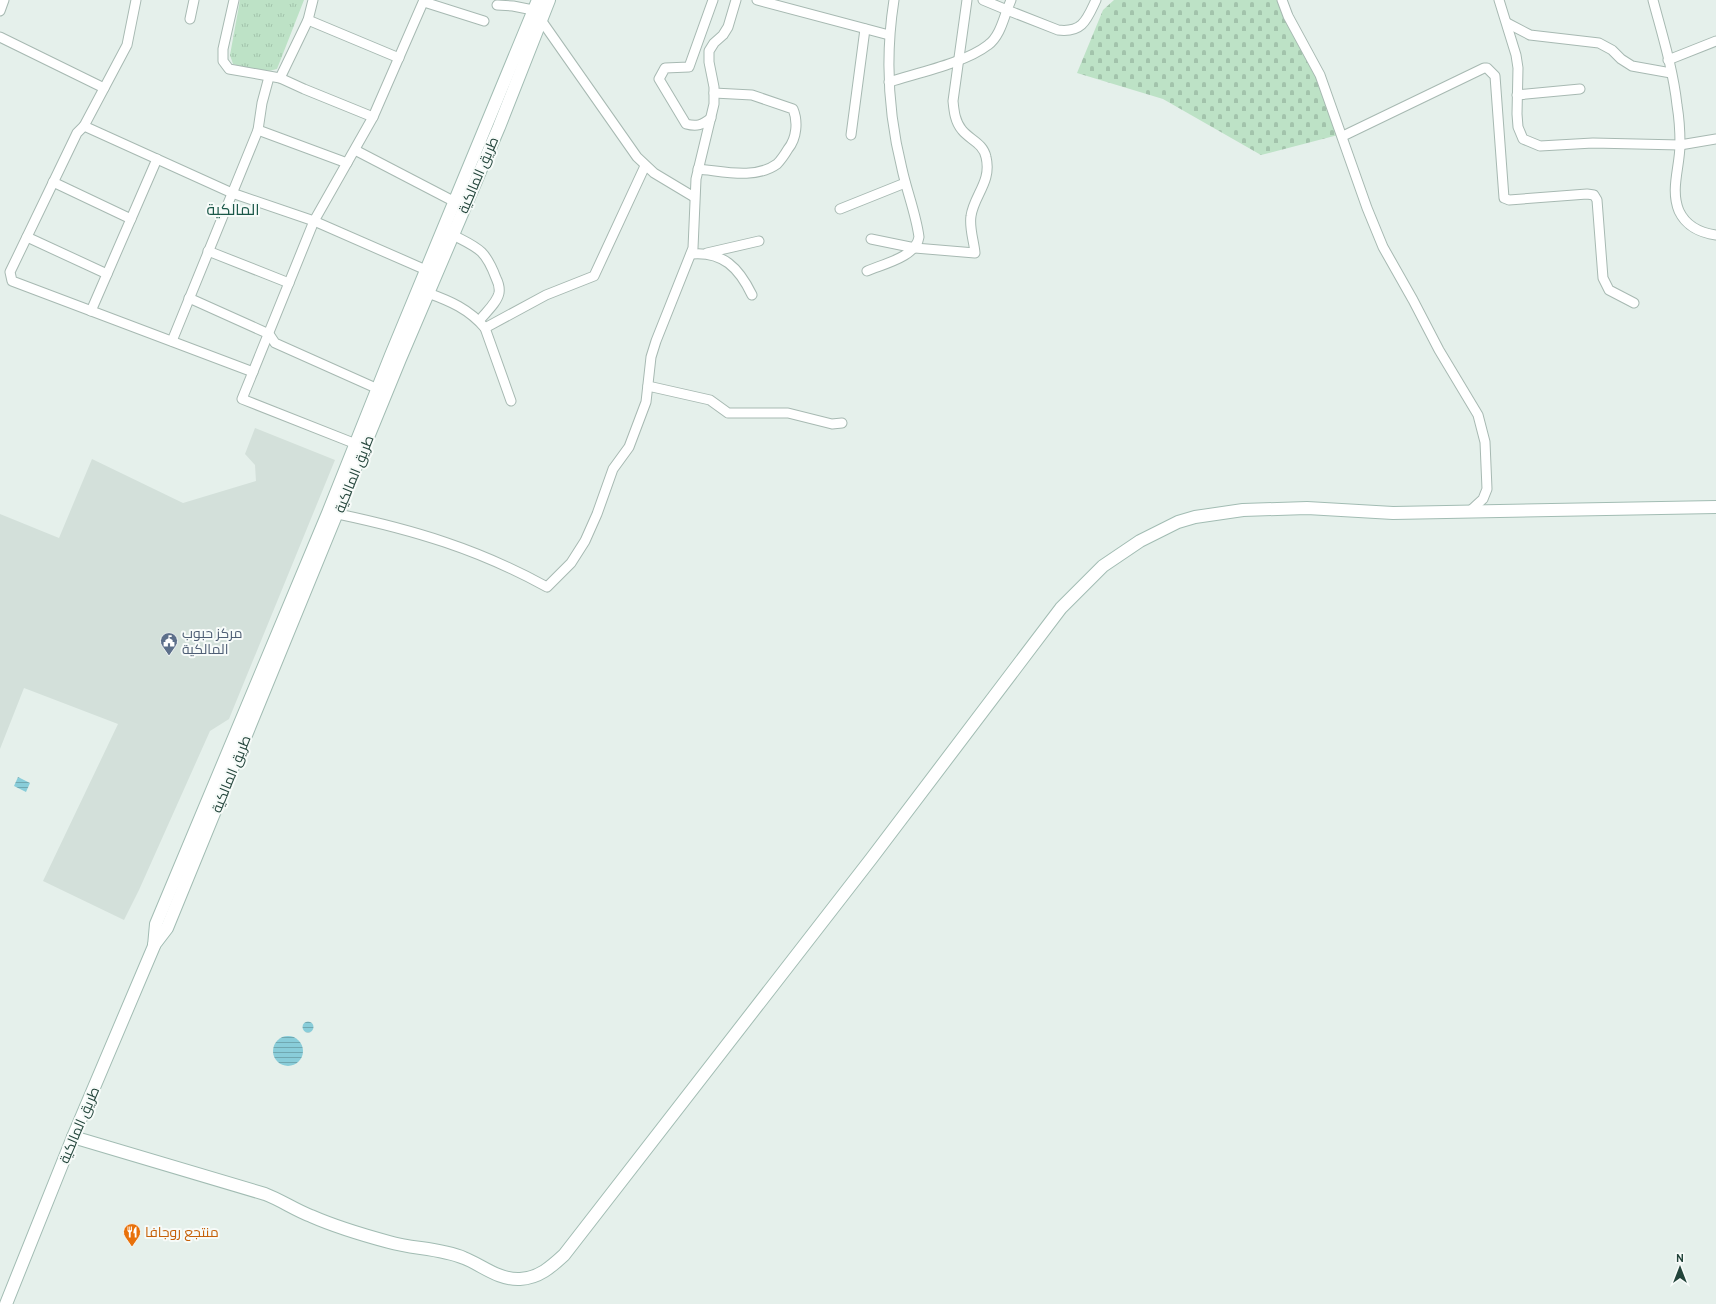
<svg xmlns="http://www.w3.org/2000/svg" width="1716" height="1304" viewBox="0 0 1716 1304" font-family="Overpass,Cairo,sans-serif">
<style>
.built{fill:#d3e0da}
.cemetery{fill:url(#cemetery-stones)}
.park{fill:url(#park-tufts)}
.water{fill:url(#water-rules)}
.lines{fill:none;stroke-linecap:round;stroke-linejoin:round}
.street-casing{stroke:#a7b9b2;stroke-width:11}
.secondary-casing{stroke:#a2bcb3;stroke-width:14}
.street{stroke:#fff;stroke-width:9}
.secondary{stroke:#fff;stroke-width:12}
.labels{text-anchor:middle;stroke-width:4;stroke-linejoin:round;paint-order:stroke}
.street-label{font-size:14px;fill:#22443a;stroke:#f7fbf9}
.service-label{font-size:14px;fill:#4e5e75;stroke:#f7fbf9;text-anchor:start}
.food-label{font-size:14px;fill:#c56008;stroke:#f7fbf9;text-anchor:start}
.quarter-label{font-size:16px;fill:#1b5849;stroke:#f7fbf9}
</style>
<defs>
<pattern id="cemetery-stones" width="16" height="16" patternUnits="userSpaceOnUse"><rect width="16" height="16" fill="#bde2c6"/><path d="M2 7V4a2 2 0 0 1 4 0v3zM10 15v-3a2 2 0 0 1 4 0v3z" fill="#a2c3ab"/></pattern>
<pattern id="park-tufts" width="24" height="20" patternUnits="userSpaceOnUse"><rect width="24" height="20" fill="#bde2c6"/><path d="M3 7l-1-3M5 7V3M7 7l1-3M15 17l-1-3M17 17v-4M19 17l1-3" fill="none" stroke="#a2c3ab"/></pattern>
<pattern id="water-rules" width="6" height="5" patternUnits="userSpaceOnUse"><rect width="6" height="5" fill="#89cdd9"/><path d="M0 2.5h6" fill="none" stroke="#70a8b1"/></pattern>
</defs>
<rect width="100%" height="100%" fill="#e5f0eb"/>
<!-- built -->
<path class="built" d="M255,428L335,460L229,719L210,731L139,890L124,920L43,881L118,724L24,688L0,749V514L59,538L92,459L183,503L256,481L255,465L245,454Z"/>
<!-- cemetery -->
<path class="cemetery" d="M1114,0H1278L1280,9L1317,74L1338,135L1261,155L1163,99L1077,73L1103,10Z"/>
<!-- park -->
<path class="park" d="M240,0H304L277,69C262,74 248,68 233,64L230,55Z"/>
<!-- water -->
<g class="water">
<path d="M18,777L30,783L26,792L14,786Z"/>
<circle cx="308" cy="1027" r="5.5"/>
<circle cx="288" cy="1051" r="15"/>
</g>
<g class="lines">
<!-- street casing -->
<g class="street-casing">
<g id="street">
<path d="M136,0L127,45L84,126L232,193L314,221L426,270"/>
<path d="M234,0L223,49V61L229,69L280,78L304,89L373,117"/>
<path d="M757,0L889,35"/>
<path d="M983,0L1007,10L1011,0"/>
<path d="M1282,0L1288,16L1320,75L1367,208L1383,247L1413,300L1439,350L1478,415L1485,442L1487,489L1483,499L1470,511"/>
<path d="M1499,0L1516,55L1518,68L1517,114L1518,127L1523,139L1540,146L1593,143L1680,145L1716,139"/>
<path d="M1653,0C1662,34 1673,69 1677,105C1679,117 1680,131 1680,144C1680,167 1670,189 1679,211C1686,226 1701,233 1716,235"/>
<path d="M424,2L484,21"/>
<path d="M497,5L513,6L533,10"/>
<path d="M0,11L4,0"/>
<path d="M190,19L194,0"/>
<path d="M308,20L399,58"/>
<path d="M541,20L637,157L654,173L694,197"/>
<path d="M1507,23L1530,35L1599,43L1612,50L1621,59L1632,66L1671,73"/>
<path d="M0,37L104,88"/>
<path d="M1668,60L1716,41"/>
<path d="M280,78L308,20L313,0"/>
<path d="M889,82C917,73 965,63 988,45C999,37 1003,21 1007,10L1058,30C1083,33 1087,19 1096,0"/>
<path d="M1517,95L1580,89"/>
<path d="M711,118C702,125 697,127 686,124L659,79L665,68L689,67L713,0"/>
<path d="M84,126L77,133L10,272L12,281L253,372"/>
<path d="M258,130L347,163"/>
<path d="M851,135L865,29"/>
<path d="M1343,136L1484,68H1487L1495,76L1504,198L1509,200L1587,194L1594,195L1597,200L1603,278L1609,290L1634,303"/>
<path d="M355,150L455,202"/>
<path d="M698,169C722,171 755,180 777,164C781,160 785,154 788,149C797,138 798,121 793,109L752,95L714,93"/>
<path d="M53,182L131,219"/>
<path d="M840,209L905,183"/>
<path d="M453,235C478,248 485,249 496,278C498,282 500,287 499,293C497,303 485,313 479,321"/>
<path d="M27,237L107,274"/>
<path d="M871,239L915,248L975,253C974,241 969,228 971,216C974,195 992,182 986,157C983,143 970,140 962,130C955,122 954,111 953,101L967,0"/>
<path d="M208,251L289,283"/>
<path d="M707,253L759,241"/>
<path d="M691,254C723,251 739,268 752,295"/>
<path d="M867,271C883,264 916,257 919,237C916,214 907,192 902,169C888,113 885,57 894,0"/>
<path d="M428,293C450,301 469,309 485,328L511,401"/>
<path d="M189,298L269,334L275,343L378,389"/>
<path d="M91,311L157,159"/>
<path d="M485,328L546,295L594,276L645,166"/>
<path d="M172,341L258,130L262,103L269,77"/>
<path d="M648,386L710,400L728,413H788L832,424L842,423"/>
<path d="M356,444L242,399L314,221L373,117L424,0"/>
<path d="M338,514C414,530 478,549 547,587L571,563L585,541L597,514L613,469L629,447L646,402L651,357L656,341L693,248L696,179L714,104V87L709,62V51L714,43L723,35L728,27L736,0"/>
</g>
</g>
<!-- secondary casing -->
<g class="secondary-casing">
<g id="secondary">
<path d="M154,945L167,928L400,359L499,127L549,0"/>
<path d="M73,1137L265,1194C281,1200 295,1210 311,1216C336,1227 363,1235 389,1242C413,1249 440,1248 464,1258C482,1265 498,1280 520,1279C539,1278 551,1267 564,1255L871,859L1061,608L1103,566L1140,541L1178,522L1195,517L1243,510L1307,508L1393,513L1716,507"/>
<path d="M6,1304L73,1137L154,946L156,924L328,513L391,355L538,0"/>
</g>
</g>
<!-- street -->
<use href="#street" class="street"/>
<!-- secondary -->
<use href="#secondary" class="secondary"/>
</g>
<!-- icons -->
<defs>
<g id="civic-pin" transform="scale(0.9)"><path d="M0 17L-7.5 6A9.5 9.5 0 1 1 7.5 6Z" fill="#5c6f8a" stroke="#f7fbf9"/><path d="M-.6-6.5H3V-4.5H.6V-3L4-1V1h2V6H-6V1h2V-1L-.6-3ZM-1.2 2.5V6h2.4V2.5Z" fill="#fff"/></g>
<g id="restaurant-pin" transform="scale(0.9)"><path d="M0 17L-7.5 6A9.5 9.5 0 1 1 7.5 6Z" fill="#e8710a" stroke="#f7fbf9"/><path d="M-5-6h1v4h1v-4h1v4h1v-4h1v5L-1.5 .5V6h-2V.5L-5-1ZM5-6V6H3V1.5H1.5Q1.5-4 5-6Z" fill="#fff"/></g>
</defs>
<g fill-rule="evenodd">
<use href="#civic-pin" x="169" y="641"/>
<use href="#restaurant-pin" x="132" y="1232"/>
</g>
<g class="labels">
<!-- street labels -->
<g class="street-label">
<text transform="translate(478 175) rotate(-67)" y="5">طريق المالكية</text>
<text transform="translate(354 474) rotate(-68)" y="5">طريق المالكية</text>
<text transform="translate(231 774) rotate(-68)" y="5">طريق المالكية</text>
<text transform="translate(79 1125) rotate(-67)" y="5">طريق المالكية</text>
</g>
<!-- service labels -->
<g class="service-label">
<text x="182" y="638">مركز حبوب<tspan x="182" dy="16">المالكية</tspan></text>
</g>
<!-- food labels -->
<g class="food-label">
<text x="145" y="1237">منتجع روجافا</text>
</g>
<!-- quarter labels -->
<g class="quarter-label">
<text x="233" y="215">المالكية</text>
</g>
</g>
<!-- north arrow -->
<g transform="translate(1680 1268)" stroke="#f7fbf9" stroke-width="3" paint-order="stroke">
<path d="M0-3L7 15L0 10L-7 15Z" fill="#22443a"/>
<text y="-6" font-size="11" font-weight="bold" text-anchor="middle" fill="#22443a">N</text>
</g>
</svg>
